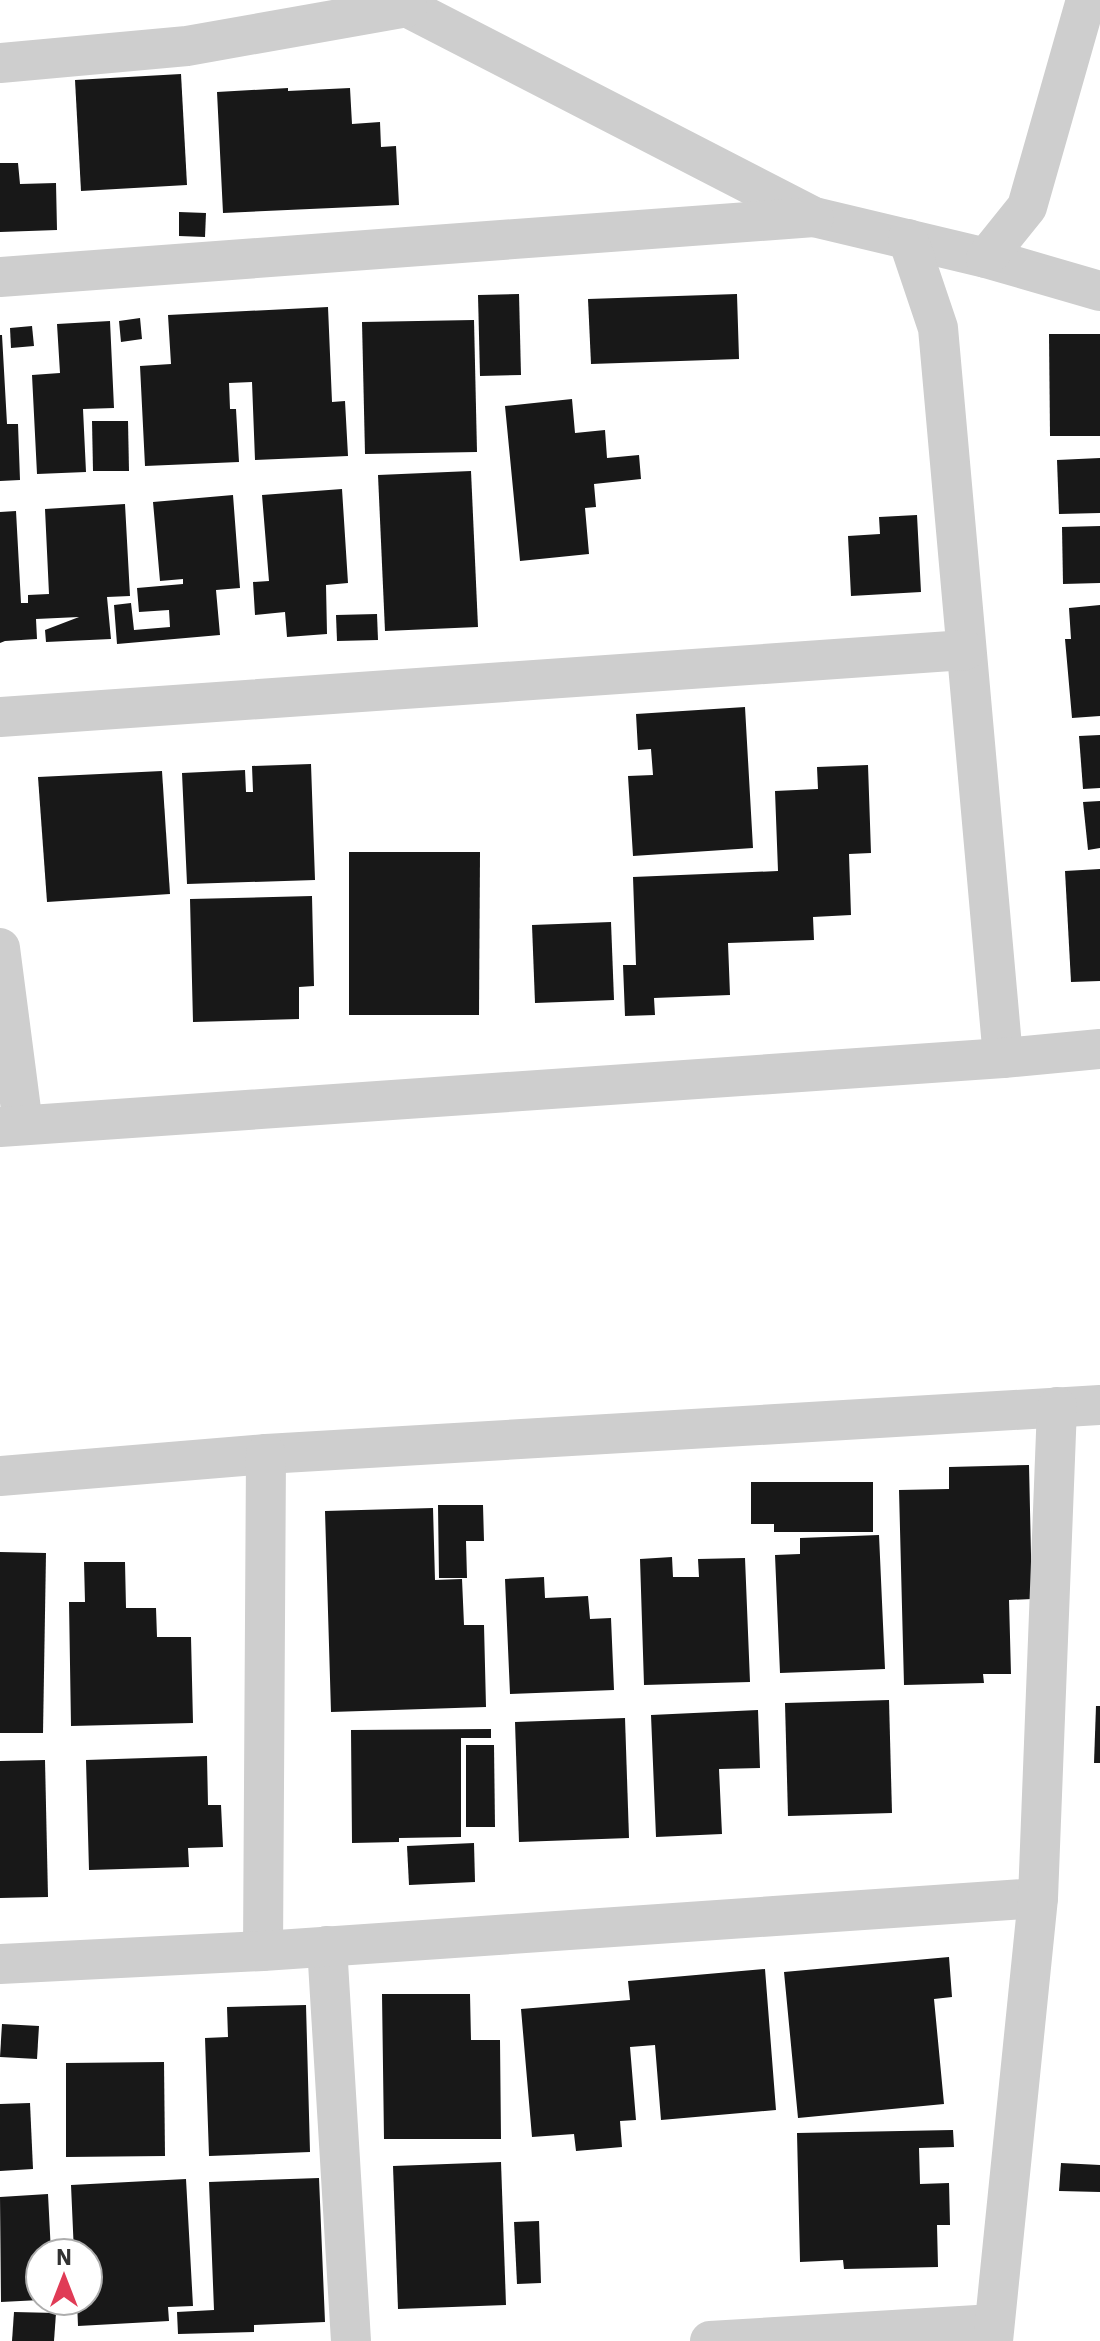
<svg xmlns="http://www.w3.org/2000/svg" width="1100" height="2341" viewBox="0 0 1100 2341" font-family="'IBM Plex Sans',sans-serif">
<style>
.building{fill:#181818}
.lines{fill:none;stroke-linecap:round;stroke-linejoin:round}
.minor{stroke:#cecece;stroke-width:40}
</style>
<rect width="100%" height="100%" fill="#fff"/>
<!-- building -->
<g class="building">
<path d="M181,74L187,185L81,191L75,80Z"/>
<path d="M288,88V91L350,88L352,124L380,122L381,147L396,146L399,205L223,213L217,92Z"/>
<path d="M0,163H18L20,184L56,183L57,230L0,232Z"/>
<path d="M179,212L206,213L205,237L179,236Z"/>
<path d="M519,294L521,375L480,376L478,295Z"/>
<path d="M737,294L739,359L591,364L588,299Z"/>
<path d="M328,307L332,402L345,401L348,456L255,460L252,382L229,383L230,409H236L239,462L145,466L140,366L171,364L168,315Z"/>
<path d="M140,318L142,339L121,342L119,321Z"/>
<path d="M474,320L477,452L365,454L362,322Z"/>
<path d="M110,321L114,408L83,409L86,472L37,474L32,375L60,373L57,324Z"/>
<path d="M32,326L34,346L11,348L10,328Z"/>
<path d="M1049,334H1100V436H1050Z"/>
<path d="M0,335H2L7,424H18L20,480L0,481Z"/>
<path d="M572,399L575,433L605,430L607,458L639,455L641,479L594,484L596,507L585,508L589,554L520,561L505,406Z"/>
<path d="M92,421H128L129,471H93Z"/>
<path d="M1100,458V513L1059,514L1057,460Z"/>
<path d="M471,471L478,627L385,631L378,475Z"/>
<path d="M342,489L348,583L326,585L327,634L287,637L285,612L255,615L253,582L269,581L262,495Z"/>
<path d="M233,495L240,588L216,590L220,635L117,644L114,605L131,603L134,630L170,627L169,610L139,612L137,588L183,584V579L160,581L153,502Z"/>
<path d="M125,504L130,596L107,597L111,639L46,642L45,630L79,617L36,619L37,639L5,641L0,643V512L16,511L21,603H28V595L49,594L45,509Z"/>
<path d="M917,515L921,592L851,596L848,536L880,534L879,517Z"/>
<path d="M1100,526V583L1063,584L1062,527Z"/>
<path d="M1100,605V716L1072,718L1065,639H1071L1069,608Z"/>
<path d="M377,614L378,640L337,641L336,615Z"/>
<path d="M745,707L753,848L633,856L628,776L653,775L651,749L638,750L636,714Z"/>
<path d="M1100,735V788L1083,789L1079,736Z"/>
<path d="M311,764L315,880L187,884L182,773L245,770L246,792H253L252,766Z"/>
<path d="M868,765L871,853L849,854L851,915L813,917L814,940L728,943L730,995L654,998L655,1015L625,1016L623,965H636L633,877L778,871L775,791L818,789L817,767Z"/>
<path d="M162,771L170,894L47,902L38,777Z"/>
<path d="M1100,801V848L1088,850L1083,802Z"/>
<path d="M349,852H480L479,1015H349Z"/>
<path d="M1100,869V981L1071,982L1065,871Z"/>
<path d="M312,896L314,986L299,987V1019L193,1022L190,899Z"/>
<path d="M611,922L614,1000L535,1003L532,925Z"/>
<path d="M1029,1465L1032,1599L1009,1600L1011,1674H983L984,1683L904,1685L899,1490L949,1489V1467Z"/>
<path d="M751,1482H873V1532H774V1524H751Z"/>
<path d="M438,1505H483L484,1541H466L467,1578H439Z"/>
<path d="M433,1508L435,1580L462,1579L464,1625H484L486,1707L331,1712L325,1511Z"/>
<path d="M879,1535L885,1669L780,1673L775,1555L800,1554V1538Z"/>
<path d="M0,1552L46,1553L43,1733H0Z"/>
<path d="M672,1557L673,1577H699L698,1559L745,1558L750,1682L644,1685L640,1559Z"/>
<path d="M84,1562H125L126,1608H156L157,1637H191L193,1723L71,1726L69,1602H85Z"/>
<path d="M544,1577L545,1598L588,1596L590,1619L611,1618L614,1690L510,1694L505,1579Z"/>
<path d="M889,1700L892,1813L788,1816L785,1703Z"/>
<path d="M1096,1706H1100V1763H1094Z"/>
<path d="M758,1710L760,1768L719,1769L722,1834L656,1837L651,1715Z"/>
<path d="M625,1718L629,1838L519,1842L515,1722Z"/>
<path d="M491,1729V1738H461V1837L399,1838V1842L352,1843L351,1730Z"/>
<path d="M466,1745H494L495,1827H466Z"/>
<path d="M207,1756L208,1805H221L223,1847L188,1848L189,1867L89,1870L86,1760Z"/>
<path d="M45,1760L48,1897L0,1898V1761Z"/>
<path d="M474,1843L475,1882L409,1885L407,1846Z"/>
<path d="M949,1957L952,1997L934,1999L944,2104L798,2118L784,1972Z"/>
<path d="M765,1969L776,2110L661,2120L655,2045L630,2047L636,2120L620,2121L622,2147L576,2151L574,2134L532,2137L521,2009L630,2000L628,1981Z"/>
<path d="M382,1994H470L471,2040H500L501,2139H384Z"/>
<path d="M306,2005L310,2152L209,2156L205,2038L228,2037L227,2007Z"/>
<path d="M2,2024L39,2026L37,2059L0,2057Z"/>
<path d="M164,2062L165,2156L66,2157V2063Z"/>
<path d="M30,2103L33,2169L0,2171V2104Z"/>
<path d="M953,2130L954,2147L919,2148L920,2184L949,2183L950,2225H937L938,2267L844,2269L843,2260L800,2262L797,2133Z"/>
<path d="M501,2162L506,2305L398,2309L393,2166Z"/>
<path d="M1061,2163L1100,2165V2192L1059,2191Z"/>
<path d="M319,2178L325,2322L254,2325V2332L178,2334L177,2312L214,2310L209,2182Z"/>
<path d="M186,2179L193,2306L168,2307L169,2321L78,2326L77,2301H88V2253H74L71,2185Z"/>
<path d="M48,2194L51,2253H40V2300L1,2302L0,2197Z"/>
<path d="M539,2221L541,2283L517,2284L514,2222Z"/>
<path d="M14,2312L56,2313L54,2341H12Z"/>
</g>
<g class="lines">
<!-- minor -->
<g class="minor">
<path d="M393,0L814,217L986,258L1100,291"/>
<path d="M0,63L187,46L407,7"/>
<path d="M908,239L938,328L1003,1058"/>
<path d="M986,258L1027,207L1086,0"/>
<path d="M0,277L814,217"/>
<path d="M0,717L965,650"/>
<path d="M0,948L23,1125"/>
<path d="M0,1127L1003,1058L1100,1049"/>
<path d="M0,1476L266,1454L1100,1405"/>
<path d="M327,1946L351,2341"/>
<path d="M263,1951L266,1454"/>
<path d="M0,1964L263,1951L1038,1898"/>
<path d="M710,2341L994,2324"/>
<path d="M993,2341L1038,1898L1057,1407"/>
</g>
</g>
<!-- north arrow -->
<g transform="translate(64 2277)"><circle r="38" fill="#ffffff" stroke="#adadad" stroke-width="2"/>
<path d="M0-6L14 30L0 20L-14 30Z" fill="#e03b56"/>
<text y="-12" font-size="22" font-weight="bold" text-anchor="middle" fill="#313131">N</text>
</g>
</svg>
